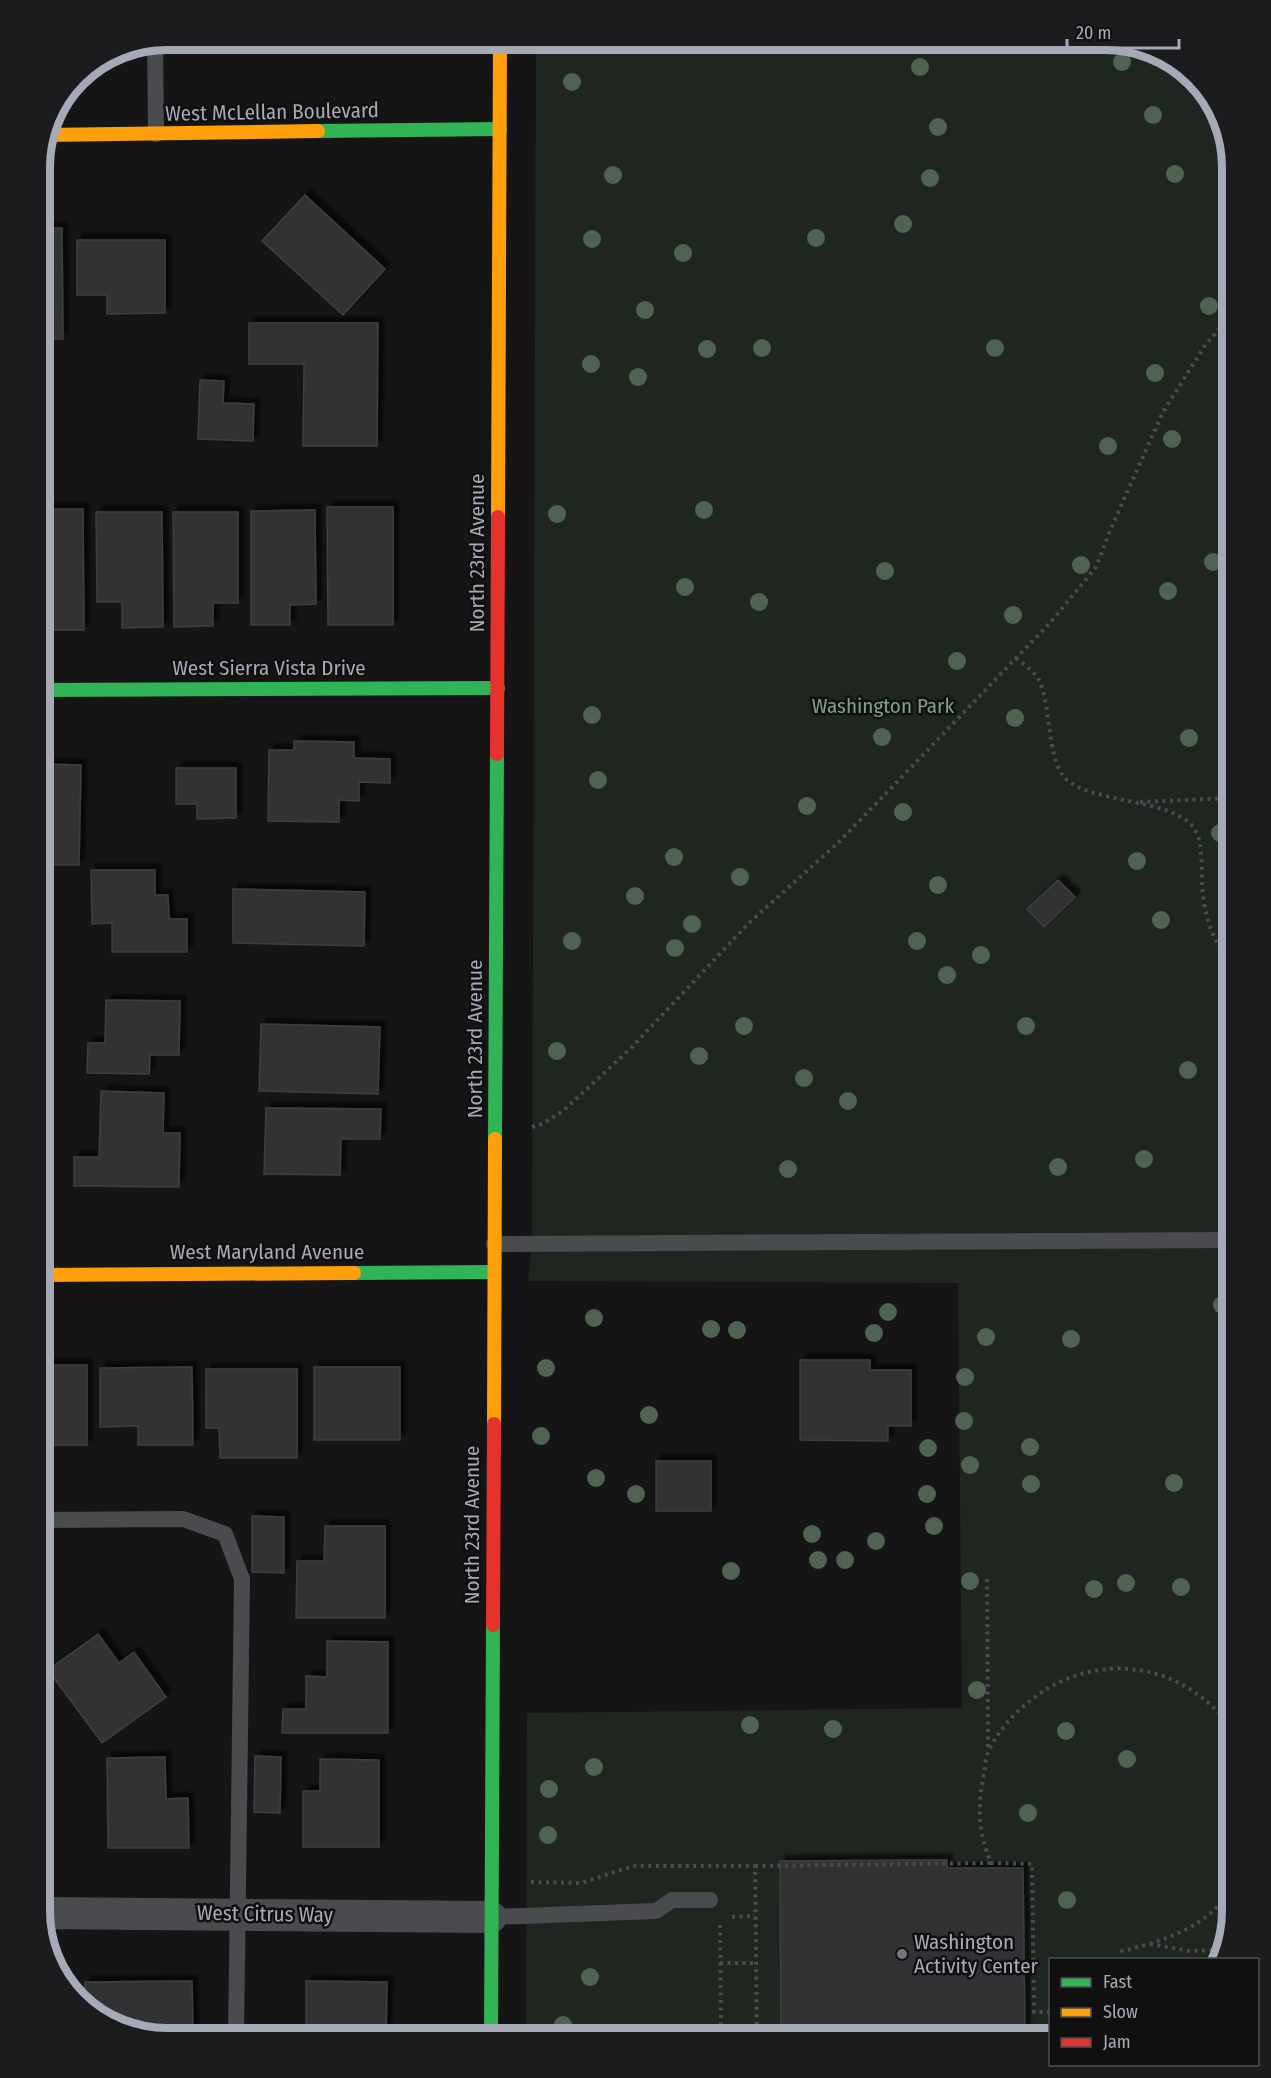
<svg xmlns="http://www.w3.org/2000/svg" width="1271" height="2078" viewBox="0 0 1271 2078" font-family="'Fira Sans Condensed',sans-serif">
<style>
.green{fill:#1f2620}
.building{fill:#333335;stroke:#3e3f42;stroke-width:1.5;filter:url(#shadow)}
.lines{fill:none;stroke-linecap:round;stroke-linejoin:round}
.path{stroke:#4b4c50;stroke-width:4;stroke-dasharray:3 4.5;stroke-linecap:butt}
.lane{stroke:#4a4b4e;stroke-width:16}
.street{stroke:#4a4b4e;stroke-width:32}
.fast{stroke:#30b455;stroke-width:14}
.slow{stroke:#ff9f0a;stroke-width:14}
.jam{stroke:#e5322d;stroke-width:14}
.tree{fill:#4e6351}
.poi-dot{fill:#73767f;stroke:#101011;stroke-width:2}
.labels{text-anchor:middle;stroke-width:5;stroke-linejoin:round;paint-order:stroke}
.street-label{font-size:21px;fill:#a6aab7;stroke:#101011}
.park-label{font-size:21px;fill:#7da282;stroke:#101011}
.poi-label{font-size:21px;fill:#a6aab7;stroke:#101011;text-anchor:start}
.rim{fill:none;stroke:#a6aab7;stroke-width:8}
</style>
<defs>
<filter id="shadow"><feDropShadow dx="5.5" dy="-5.5" stdDeviation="1.5" flood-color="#0009"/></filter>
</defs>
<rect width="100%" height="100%" fill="#151516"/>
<!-- green -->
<path class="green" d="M536,39H1113L1175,60L1219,110L1232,167V1912L1217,1959L1050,1960V2039H526L527,1713L962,1708L958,1283L528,1281L532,1245Z"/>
<!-- building -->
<g class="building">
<path d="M305,195L385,269L343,315L262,241Z"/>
<path d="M39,228H62L63,339H39Z"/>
<path d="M77,240H165V313L107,314V295H77Z"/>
<path d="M249,323H378L377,446H303L304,364H249Z"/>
<path d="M200,380L224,381L223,403L254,404L253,441L198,439Z"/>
<path d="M327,507H393V625H328Z"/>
<path d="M39,509H83L84,630H39Z"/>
<path d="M315,510L316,604L290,605V625H251V511Z"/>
<path d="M96,512H162L163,627L122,628V602H97Z"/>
<path d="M173,512H238V603H213V626L174,627Z"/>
<path d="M294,741L354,742V758L390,759V783L359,782V801L339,800V822L268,821L269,750H294Z"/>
<path d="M39,764L81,765L79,865H39Z"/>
<path d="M176,768H236V818L197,819V804H176Z"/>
<path d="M91,870H155V895H168L169,919H187V952H112V923L92,924Z"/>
<path d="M1058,880L1075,897L1044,927L1027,909Z"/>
<path d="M233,889L365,892L364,946L233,943Z"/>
<path d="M106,1000L180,1001L179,1055H150L149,1074L87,1073L88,1043H105Z"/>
<path d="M261,1024L380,1027L378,1094L259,1091Z"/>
<path d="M101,1091L164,1093L163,1133H180L179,1187L74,1186V1157H99Z"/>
<path d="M266,1108L381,1109L380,1139H341L340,1175L264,1174Z"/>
<path d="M800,1360H870V1370H911V1426H888V1441L800,1440Z"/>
<rect x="39" y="1365" width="48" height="80"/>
<path d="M192,1367L193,1445H138V1426L100,1427V1368Z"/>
<rect x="314" y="1367" width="86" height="73"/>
<path d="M206,1369H297V1458H220L219,1428H206Z"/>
<rect x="656" y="1461" width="55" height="50"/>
<path d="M252,1516L284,1517V1573L252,1572Z"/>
<path d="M325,1526H385V1618H296L297,1561H324Z"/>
<rect x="39" y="1579" width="7" height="72"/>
<path d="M98,1634L119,1663L134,1652L166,1697L102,1743L48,1670Z"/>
<path d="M327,1641L388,1642V1733H282L283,1709H306V1676L327,1677Z"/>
<path d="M255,1756L281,1757L280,1813L254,1812Z"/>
<path d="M165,1757L166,1799L188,1798L189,1848H108L107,1758Z"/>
<path d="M320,1759L379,1760V1847H303V1791H320Z"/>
<path d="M947,1860V1868H1023L1025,2039H781L780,1861Z"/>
<path d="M192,1981L193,2037L156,2038L96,2018L85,2005V1982Z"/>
<path d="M306,1981L387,1982L386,2039H327V2030H306Z"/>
</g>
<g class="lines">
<!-- path -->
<g class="path">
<path d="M1199,88L1220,117"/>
<path d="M1016,658C1023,664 1035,672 1039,680C1051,704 1047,757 1064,777C1088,804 1173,798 1194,828C1204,844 1201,868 1202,886C1204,914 1213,944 1232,965"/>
<path d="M1140,802L1232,798"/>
<path d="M532,1127L542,1124L563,1111L630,1049L749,923L839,842L1050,623L1096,567L1112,526L1163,412L1204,347L1232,313"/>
<path d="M987,1579L988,1750"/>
<path d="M755,1866L991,1863"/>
<path d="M531,1882L581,1883L633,1866H755L757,2039"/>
<path d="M732,1917L755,1916"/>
<path d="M720,1925L721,2039"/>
<path d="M1150,1944L1189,1951L1220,1950"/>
<path d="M1122,1960V1951C1156,1943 1193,1932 1218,1906C1224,1901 1228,1894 1232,1888"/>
<path d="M720,1963H756"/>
<path d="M1050,2012H1034L1032,1864L991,1863C978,1830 977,1810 984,1774C985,1766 986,1755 990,1748C998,1732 1011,1717 1025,1705C1089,1649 1181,1658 1232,1729"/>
</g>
<!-- lane -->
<g class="lane">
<path d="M155,41L156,134"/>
<path d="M494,1244L1232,1240"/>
<path d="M39,1520L183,1519L225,1534L242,1579L236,2039"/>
<path d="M491,1917L656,1911L672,1900H710"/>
</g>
<!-- street -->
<path class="street" d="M39,1913L491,1917"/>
<!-- fast -->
<g class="fast">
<path d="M318,131L500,129"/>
<path d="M39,690L498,688"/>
<path d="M495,1139L497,754"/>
<path d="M354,1273L494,1272"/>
<path d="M491,2039L493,1625"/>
</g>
<!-- slow -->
<g class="slow">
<path d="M45,135L318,131"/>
<path d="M498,517L500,39"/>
<path d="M39,1275L354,1273"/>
<path d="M494,1424L495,1139"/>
</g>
<!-- jam -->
<g class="jam">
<path d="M497,754L498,517"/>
<path d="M493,1625L494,1424"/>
</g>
</g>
<!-- trees -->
<g class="tree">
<circle cx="1122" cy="62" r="9"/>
<circle cx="920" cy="67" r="9"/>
<circle cx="572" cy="82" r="9"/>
<circle cx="1153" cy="115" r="9"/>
<circle cx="938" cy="127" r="9"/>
<circle cx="1175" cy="174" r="9"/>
<circle cx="613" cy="175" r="9"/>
<circle cx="930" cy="178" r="9"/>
<circle cx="903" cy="224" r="9"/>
<circle cx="816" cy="238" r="9"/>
<circle cx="592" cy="239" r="9"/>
<circle cx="683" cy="253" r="9"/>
<circle cx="1209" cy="306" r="9"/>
<circle cx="645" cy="310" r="9"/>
<circle cx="762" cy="348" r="9"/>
<circle cx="995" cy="348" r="9"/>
<circle cx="707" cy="349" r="9"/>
<circle cx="591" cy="364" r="9"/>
<circle cx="1155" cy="373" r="9"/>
<circle cx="638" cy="377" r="9"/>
<circle cx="1172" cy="439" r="9"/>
<circle cx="1108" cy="446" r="9"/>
<circle cx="704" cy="510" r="9"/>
<circle cx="557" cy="514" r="9"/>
<circle cx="1213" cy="562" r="9"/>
<circle cx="1081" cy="565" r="9"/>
<circle cx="885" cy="571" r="9"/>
<circle cx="685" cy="587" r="9"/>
<circle cx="1168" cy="591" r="9"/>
<circle cx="759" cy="602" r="9"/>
<circle cx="1013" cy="615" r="9"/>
<circle cx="957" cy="661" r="9"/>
<circle cx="592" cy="715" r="9"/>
<circle cx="1015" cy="718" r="9"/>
<circle cx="882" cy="737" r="9"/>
<circle cx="1189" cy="738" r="9"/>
<circle cx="598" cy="780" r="9"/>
<circle cx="807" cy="806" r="9"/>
<circle cx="903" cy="812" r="9"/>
<circle cx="1220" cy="833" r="9"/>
<circle cx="674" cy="857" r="9"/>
<circle cx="1137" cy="861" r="9"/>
<circle cx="740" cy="877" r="9"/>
<circle cx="938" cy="885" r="9"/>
<circle cx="635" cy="896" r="9"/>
<circle cx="1161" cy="920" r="9"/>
<circle cx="692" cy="924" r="9"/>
<circle cx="572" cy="941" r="9"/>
<circle cx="917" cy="941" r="9"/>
<circle cx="675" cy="948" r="9"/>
<circle cx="981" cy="955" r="9"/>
<circle cx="947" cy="975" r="9"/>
<circle cx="744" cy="1026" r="9"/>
<circle cx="1026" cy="1026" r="9"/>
<circle cx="557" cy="1051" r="9"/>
<circle cx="699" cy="1056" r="9"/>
<circle cx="1188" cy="1070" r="9"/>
<circle cx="804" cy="1078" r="9"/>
<circle cx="848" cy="1101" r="9"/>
<circle cx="1144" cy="1159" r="9"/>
<circle cx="1058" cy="1167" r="9"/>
<circle cx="788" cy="1169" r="9"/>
<circle cx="1222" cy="1305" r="9"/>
<circle cx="888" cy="1312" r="9"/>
<circle cx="594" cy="1318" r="9"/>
<circle cx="711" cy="1329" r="9"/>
<circle cx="737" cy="1330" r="9"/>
<circle cx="874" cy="1333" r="9"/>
<circle cx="986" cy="1337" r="9"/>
<circle cx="1071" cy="1339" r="9"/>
<circle cx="546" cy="1368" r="9"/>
<circle cx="965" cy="1377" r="9"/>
<circle cx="649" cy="1415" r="9"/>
<circle cx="964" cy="1421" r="9"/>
<circle cx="541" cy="1436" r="9"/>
<circle cx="1030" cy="1447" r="9"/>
<circle cx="928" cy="1448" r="9"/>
<circle cx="970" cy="1465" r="9"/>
<circle cx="596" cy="1478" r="9"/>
<circle cx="1174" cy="1483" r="9"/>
<circle cx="1031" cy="1484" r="9"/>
<circle cx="636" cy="1494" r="9"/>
<circle cx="927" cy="1494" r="9"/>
<circle cx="934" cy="1526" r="9"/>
<circle cx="812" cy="1534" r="9"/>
<circle cx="876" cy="1541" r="9"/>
<circle cx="818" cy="1560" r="9"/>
<circle cx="845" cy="1560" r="9"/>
<circle cx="731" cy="1571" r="9"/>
<circle cx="970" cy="1581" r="9"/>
<circle cx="1126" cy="1583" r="9"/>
<circle cx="1181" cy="1587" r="9"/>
<circle cx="1094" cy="1589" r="9"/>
<circle cx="977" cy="1690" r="9"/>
<circle cx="750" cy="1725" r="9"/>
<circle cx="833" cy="1729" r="9"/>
<circle cx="1066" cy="1731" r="9"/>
<circle cx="1127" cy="1759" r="9"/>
<circle cx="594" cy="1767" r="9"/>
<circle cx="549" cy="1789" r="9"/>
<circle cx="1028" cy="1813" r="9"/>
<circle cx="548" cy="1835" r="9"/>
<circle cx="1067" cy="1900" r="9"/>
<circle cx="590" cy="1977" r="9"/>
<circle cx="563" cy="2025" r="9"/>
</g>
<!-- markers -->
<circle class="poi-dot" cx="902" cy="1954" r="6"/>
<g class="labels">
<!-- street labels -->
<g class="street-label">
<text transform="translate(272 112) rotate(-1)" y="7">West McLellan Boulevard</text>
<text transform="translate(477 553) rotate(-90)" y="7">North 23rd Avenue</text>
<text x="269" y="675">West Sierra Vista Drive</text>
<text transform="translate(475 1039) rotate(-90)" y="7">North 23rd Avenue</text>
<text x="267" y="1259">West Maryland Avenue</text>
<text transform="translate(472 1525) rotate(-90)" y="7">North 23rd Avenue</text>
<text transform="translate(265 1914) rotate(1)" y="7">West Citrus Way</text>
</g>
<!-- park labels -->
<g class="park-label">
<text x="883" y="713">Washington Park</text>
</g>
<!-- poi labels -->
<g class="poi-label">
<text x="914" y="1949">Washington<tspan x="914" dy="24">Activity Center</tspan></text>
</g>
</g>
<!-- crop -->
<path d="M0 0H1271V2078H0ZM167 50H1105A117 117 0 0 1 1222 167V1911A117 117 0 0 1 1105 2028H167A117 117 0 0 1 50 1911V167A117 117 0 0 1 167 50Z" fill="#1c1c1e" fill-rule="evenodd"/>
<path class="rim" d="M167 50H1105A117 117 0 0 1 1222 167V1911A117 117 0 0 1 1105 2028H167A117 117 0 0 1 50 1911V167A117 117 0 0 1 167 50Z"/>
<!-- legend -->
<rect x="1049" y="1958" width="210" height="108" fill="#101011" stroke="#4c4e53" stroke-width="1.5"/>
<rect x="1061" y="1978" width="30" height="9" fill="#30b455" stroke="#4c4e53" stroke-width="1.5"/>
<text x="1103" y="1988" font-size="18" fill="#a6aab7">Fast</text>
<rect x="1061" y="2008" width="30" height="9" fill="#ff9f0a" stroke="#4c4e53" stroke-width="1.5"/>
<text x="1103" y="2018" font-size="18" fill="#a6aab7">Slow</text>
<rect x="1061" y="2038" width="30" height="9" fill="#e5322d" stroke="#4c4e53" stroke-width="1.5"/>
<text x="1103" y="2048" font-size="18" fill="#a6aab7">Jam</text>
<!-- scale -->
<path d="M1067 39v9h112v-9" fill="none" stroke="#a6aab7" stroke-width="3"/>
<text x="1076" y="39" font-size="18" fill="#a6aab7" stroke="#101011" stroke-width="4.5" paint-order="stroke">20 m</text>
</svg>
